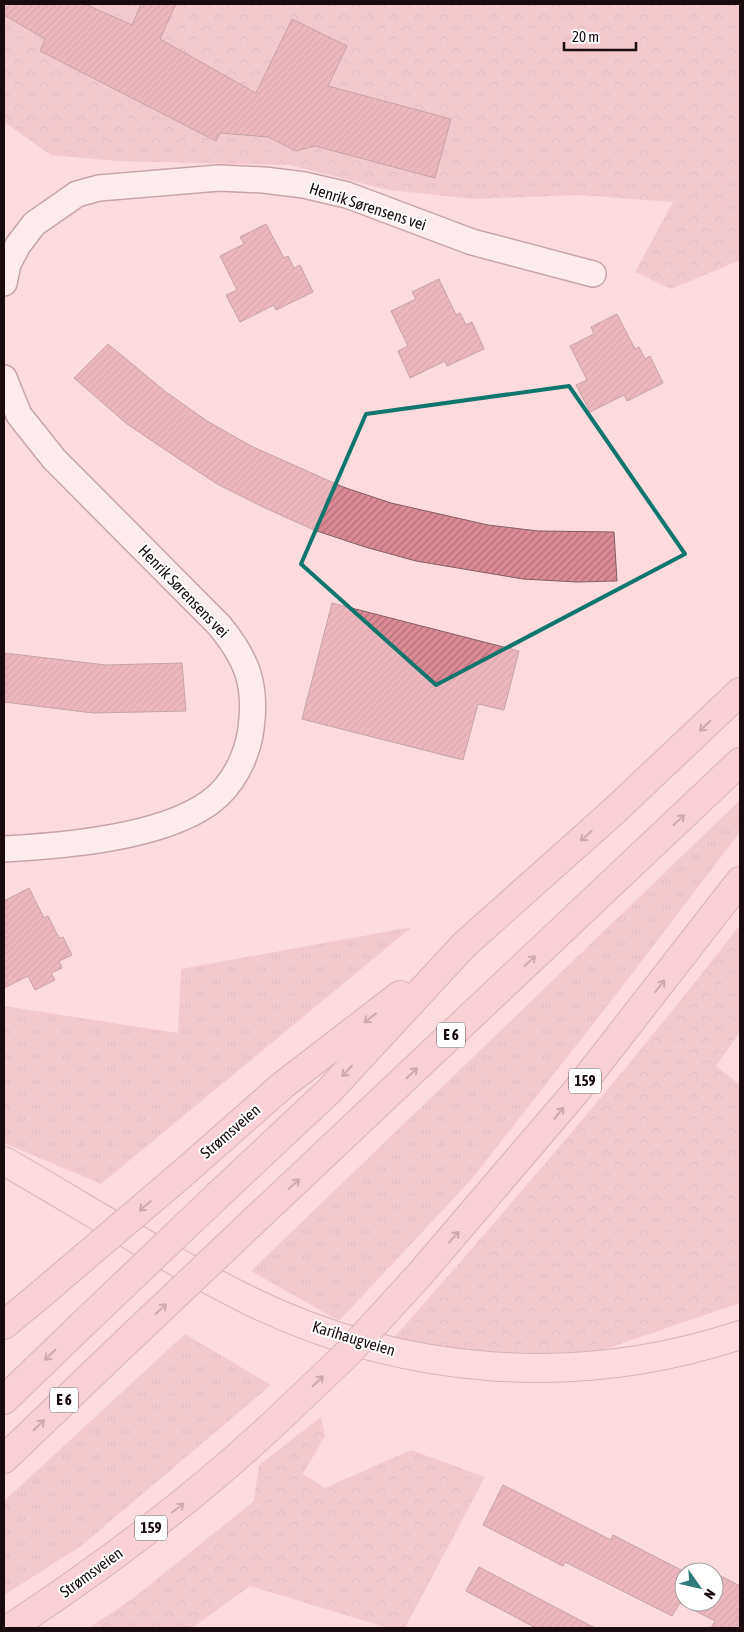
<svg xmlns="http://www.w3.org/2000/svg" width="744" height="1632" viewBox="0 0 744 1632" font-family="'Asap Condensed',sans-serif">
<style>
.grass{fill:url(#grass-tufts)}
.forest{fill:url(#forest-crowns)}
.building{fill:url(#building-hatch);stroke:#845e63}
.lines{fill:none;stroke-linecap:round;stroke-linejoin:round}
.minor-casing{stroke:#8a6469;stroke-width:28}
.major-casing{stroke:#aa8288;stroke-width:30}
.highway-casing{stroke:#aa8288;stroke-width:30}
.minor{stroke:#fff;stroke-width:25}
.major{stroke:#fadadf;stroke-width:28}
.highway{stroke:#f7c2c9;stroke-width:28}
.highway-bridge-casing{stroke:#aa8288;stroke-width:30;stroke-linecap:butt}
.highway-bridge{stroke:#f7c2c9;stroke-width:28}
.oneway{stroke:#947075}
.marked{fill:none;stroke:#0f766e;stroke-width:4;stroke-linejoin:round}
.labels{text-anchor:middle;stroke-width:4;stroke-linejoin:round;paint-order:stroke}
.shield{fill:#fff;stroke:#5f5556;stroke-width:1}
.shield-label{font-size:15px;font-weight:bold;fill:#1a0c0e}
.street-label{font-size:16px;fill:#1a0c0e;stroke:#fff}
</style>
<defs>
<pattern id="grass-tufts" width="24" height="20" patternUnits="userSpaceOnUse" patternTransform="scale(1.25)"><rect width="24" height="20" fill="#e8b4bb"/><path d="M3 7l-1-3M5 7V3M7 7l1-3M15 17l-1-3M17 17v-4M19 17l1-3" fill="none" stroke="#c69aa0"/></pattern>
<pattern id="forest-crowns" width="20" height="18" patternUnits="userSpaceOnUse" patternTransform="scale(1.25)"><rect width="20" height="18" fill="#e8b4bb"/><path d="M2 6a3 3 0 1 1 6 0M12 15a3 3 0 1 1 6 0" fill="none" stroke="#c69aa0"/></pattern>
<pattern id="building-hatch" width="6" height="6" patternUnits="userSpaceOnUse" patternTransform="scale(1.25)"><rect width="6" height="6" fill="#db8a96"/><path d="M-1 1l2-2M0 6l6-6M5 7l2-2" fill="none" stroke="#b16f79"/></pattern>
</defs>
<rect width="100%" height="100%" fill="#fddade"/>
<!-- grass -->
<g class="grass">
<path d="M740,800V832L625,983L471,1180L339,1321L251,1271Z"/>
<path d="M412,927L101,1184L4,1143V1006L178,1033L181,969Z"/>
<path d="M185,1334L271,1385L81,1546L4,1595V1501Z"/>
</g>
<!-- forest -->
<g class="forest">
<path d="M4,4H740V262L738,261L671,289L635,272L673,202L578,195L474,199L388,190L290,165L116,161L51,155L4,122Z"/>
<path d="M740,925V1032L716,1066L740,1085V1303L576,1359L499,1368L390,1342C510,1206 629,1068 740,925Z"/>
<path d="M321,1417L325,1436L303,1474L325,1488L411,1450L485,1477L405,1628H388L250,1586L192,1628H89L132,1599L254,1501L259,1465Z"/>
</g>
<!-- building -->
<g class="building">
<path d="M4,4H85L132,25L141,4H176L160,39L256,93L292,19L347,46L328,86L451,119L435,178L315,146L296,151L268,137L220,133L216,141L40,51L45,39L4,15Z"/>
<path d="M266,224L284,258L288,256L294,268L300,265L313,292L276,310L274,305L240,322L226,295L237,290L220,256L244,244L240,237Z"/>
<path d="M439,279L456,315L460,313L466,325L472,322L484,349L447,366L445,361L410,378L398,351L408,346L391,311L416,299L412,292Z"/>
<path d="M617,314L635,349L639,347L645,359L650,356L663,383L627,401L624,395L590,412L576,385L587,380L570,346L594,334L591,327Z"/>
<path d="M108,344L166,392L207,421L251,446L343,487L391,503L488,525L538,531L614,532L617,581L577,582L523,579L416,561L365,547L314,530L265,508L217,484L179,459L127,424L74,378Z"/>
<path d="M332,603L519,651L504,710L478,704L463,760L302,719Z"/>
<path d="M4,653L106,665L182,663L186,711L93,713L4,702Z"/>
<path d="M29,888L44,918L48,916L59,938L63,937L72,955L59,961L62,968L51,973L55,980L35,990L28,976L4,988V901Z"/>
<path d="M503,1485L611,1540L613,1535L685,1572L684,1602H714V1579L717,1574L740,1586V1628H711L715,1621L680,1603L672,1616L565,1562L563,1566L483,1525Z"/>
<path d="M479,1567L551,1605L595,1628H536L466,1591Z"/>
</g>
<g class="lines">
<!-- minor casing -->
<g class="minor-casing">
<g id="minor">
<path d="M4,283L8,264L18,245L34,224L77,194L99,188L219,178L264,180L304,185L347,195L472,242L593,274"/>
<path d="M4,378L19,415L54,459L219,625C247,659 257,684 251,729C247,757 233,786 209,803C160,838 63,846 4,849"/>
</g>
</g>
<!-- major casing -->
<g class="major-casing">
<path id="major" d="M4,1161C84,1207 166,1259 248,1300C403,1376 577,1389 740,1335"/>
</g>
<!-- highway casing -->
<g class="highway-casing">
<g id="highway">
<path d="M182,1174L283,1085L400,995"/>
<path d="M217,1196L329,1091L464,945L613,812L740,692"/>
<path d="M258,1217L740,762"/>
<path d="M421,1273L578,1089L740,881"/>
<path d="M4,1325L40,1295"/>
<path d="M4,1400L86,1321"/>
<path d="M4,1459L125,1343"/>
<path d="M10,1628C107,1564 199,1495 283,1415"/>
</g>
</g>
<!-- minor -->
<use href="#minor" class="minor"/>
<!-- major -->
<use href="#major" class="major"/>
<!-- highway -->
<use href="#highway" class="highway"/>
<!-- highway-bridge casing -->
<g class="highway-bridge-casing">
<g id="highway-bridge">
<path d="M40,1295L182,1174"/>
<path d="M86,1321L217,1196"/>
<path d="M125,1343L258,1217"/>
<path d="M283,1415L349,1352L421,1273"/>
</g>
</g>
<!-- highway-bridge -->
<use href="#highway-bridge" class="highway-bridge"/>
</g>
<!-- one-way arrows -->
<defs><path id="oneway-shaft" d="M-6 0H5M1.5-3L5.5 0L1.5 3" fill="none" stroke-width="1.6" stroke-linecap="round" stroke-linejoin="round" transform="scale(1.25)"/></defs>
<g class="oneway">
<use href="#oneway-shaft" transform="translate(705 726) rotate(136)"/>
<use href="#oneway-shaft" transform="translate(679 820) rotate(-43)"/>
<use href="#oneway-shaft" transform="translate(586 836) rotate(138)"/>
<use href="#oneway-shaft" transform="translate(530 961) rotate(-43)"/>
<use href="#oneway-shaft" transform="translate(660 986) rotate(-52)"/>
<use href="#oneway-shaft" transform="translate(370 1018) rotate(142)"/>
<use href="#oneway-shaft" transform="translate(347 1071) rotate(133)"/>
<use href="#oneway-shaft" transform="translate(412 1073) rotate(-44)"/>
<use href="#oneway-shaft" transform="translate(559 1113) rotate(-51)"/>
<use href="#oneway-shaft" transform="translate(294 1184) rotate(-43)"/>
<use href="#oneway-shaft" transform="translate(145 1206) rotate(140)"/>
<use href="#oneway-shaft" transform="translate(454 1237) rotate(-48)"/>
<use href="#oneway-shaft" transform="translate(161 1309) rotate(-43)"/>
<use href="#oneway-shaft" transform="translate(50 1355) rotate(136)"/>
<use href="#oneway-shaft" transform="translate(318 1381) rotate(-44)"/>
<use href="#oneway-shaft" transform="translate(39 1425) rotate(-44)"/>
<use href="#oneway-shaft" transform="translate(178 1508) rotate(-37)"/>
</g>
<!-- marked area -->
<path d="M0 0H744V1632H0ZM569,386L685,554L436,685L301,564L366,414Z" fill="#fddade" fill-opacity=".55" fill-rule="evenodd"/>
<path class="marked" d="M569,386L685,554L436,685L301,564L366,414Z"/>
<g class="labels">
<!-- shield labels -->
<g class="shield">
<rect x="437" y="1022.5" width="28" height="25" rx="4"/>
<rect x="569" y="1068.5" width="32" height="25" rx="4"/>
<rect x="50" y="1387.5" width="28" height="25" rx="4"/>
<rect x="135" y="1515.5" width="32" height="25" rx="4"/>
</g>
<g class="shield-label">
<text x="451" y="1040">E 6</text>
<text x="585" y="1086">159</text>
<text x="64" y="1405">E 6</text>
<text x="151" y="1533">159</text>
</g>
<!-- street labels -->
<g class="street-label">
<text transform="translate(368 206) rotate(18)" y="6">Henrik Sørensens vei</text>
<text transform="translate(184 591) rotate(46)" y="6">Henrik Sørensens vei</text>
<text transform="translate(230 1131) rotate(-41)" y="6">Strømsveien</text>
<text transform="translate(354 1338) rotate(17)" y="6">Karihaugveien</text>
<text transform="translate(91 1572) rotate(-36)" y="6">Strømsveien</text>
</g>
</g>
<!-- border -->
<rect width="744" height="1632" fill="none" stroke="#1a0c0e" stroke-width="10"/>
<!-- north arrow -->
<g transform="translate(699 1587) rotate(124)"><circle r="24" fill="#ffffff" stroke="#a39e9f"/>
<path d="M0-4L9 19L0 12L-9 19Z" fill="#327b7b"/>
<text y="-8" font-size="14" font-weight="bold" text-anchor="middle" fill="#1a0c0e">N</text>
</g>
<!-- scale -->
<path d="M564 42v8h72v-8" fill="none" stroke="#1a0c0e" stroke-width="2.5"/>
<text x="572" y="42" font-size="15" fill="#1a0c0e" stroke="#ffffff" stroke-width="4" paint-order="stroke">20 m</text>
</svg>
